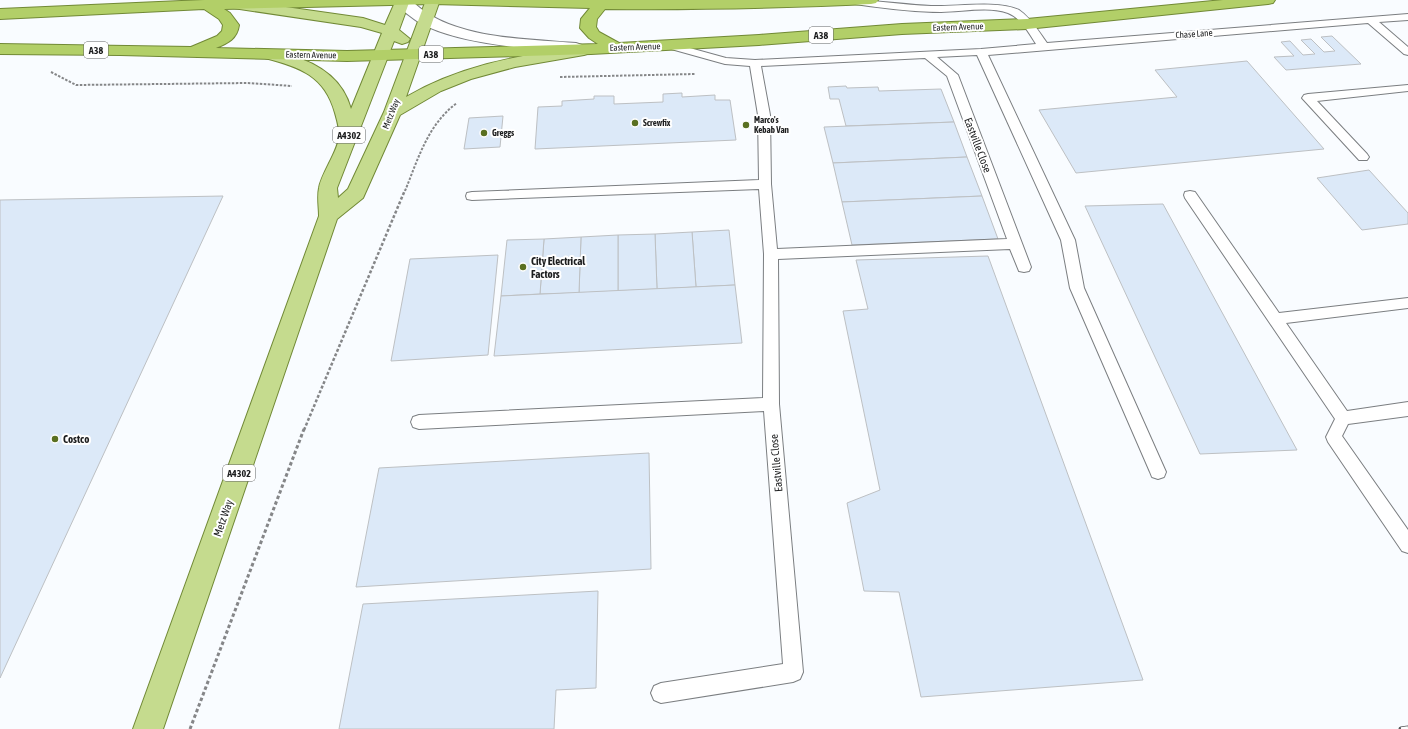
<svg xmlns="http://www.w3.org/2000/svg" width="1408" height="729" viewBox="0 0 1408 729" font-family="'Asap Condensed',sans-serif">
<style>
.building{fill:#dce9f8;stroke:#bdc0c3}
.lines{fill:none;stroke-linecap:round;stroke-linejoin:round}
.service-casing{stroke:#7b7e81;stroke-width:2}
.tertiary-casing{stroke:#7b7e81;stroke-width:2}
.primary-casing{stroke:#718936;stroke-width:2}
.trunk-casing{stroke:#718936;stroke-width:2}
.path-far2{stroke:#858688;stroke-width:2;stroke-dasharray:2.5 1.5;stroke-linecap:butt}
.path-far1{stroke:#858688;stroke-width:2.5;stroke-dasharray:3 2;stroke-linecap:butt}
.path{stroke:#858688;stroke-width:3;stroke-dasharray:3.5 2.5;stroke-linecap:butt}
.service{fill:#fff;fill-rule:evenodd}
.tertiary{fill:#fff;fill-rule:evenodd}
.primary{fill:#c5db8e;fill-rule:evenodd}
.trunk{fill:#b2cf68;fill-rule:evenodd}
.rail-casing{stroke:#555758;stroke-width:5}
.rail{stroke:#fff;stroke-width:3.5;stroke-dasharray:10;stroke-linecap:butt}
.poi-dot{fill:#5a7021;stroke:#fff;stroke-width:1.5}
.labels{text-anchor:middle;stroke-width:4;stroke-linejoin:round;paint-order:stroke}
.far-street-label{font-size:9px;fill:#1d1e1f;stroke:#fff}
.far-poi-label{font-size:9px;font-weight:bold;fill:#1d1e1f;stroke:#fff;text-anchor:start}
.shield{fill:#fff;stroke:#616262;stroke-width:1}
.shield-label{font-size:10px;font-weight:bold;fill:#1d1e1f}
.street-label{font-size:11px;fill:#1d1e1f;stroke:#fff}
.poi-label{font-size:11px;font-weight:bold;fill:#1d1e1f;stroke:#fff;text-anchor:start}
</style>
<rect width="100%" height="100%" fill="#f9fcff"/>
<!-- building -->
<g class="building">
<path d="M1332,36L1361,64L1286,70L1274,57L1294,56L1281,42L1290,41L1303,55L1315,54L1301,40L1311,39L1324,52L1335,51L1321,37Z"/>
<path d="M1247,61L1324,149L1076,173L1039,110L1177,97L1155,70Z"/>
<path d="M846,86L847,88L878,87L879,91L941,89L954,122L846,126L839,99H830L828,87Z"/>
<path d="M682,93V97L715,95V100H730L736,140L535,149L538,107L562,106V101L594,99V96H614V104L663,102V94Z"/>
<path d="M503,116L500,147L464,149L469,118Z"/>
<path d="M954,122L967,157L833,163L824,127Z"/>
<path d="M967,157L982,196L842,202L833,163Z"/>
<path d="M1369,170L1408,213V224L1362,230L1317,178Z"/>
<path d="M223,196L0,678V200Z"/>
<path d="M982,196L998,239L852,245L842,202Z"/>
<path d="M1163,204L1297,450L1200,454L1085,206Z"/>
<path d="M729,230L735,285L696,287L692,232Z"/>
<path d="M692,232L696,287L657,289L655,234Z"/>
<path d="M655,234L657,289L618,291V235Z"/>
<path d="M618,235V291L579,293L581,237Z"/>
<path d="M581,237L579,293L540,294L544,239Z"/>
<path d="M544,239L540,294L501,296L507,240Z"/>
<path d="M498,255L488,355L391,361L410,259Z"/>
<path d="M988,256L1143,680L921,697L899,592L864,591L847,503L880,490L843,311L868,309L856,260Z"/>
<path d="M735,285L742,343L494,356L501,296Z"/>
<path d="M649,453L651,569L356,587L379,468Z"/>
<path d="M598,591L596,688L556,690L554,729H339L363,604Z"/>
</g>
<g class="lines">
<!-- service casing -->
<g class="service-casing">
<g id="service">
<path d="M851,0C877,0 904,5 931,6C955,7 998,0 1019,10C1031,18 1039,32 1047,43L1408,14V20L1379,22L1408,47V55L1404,54L1368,23L988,55L1075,240L1084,288L1166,472L1164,477L1158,479L1152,477L1150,472L1070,288L1061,240L977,55L937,57L958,75L1031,267L1029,271L1024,272L1019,271L1010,249L778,259L779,404L803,672L800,679L793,682L661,703L654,700L651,693L654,686L661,683L783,664L764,411L419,429L413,427L411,422L413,417L419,415L763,398L764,254L759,189L472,200L467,199L466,196L467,193L472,192L759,180L758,115L750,66L725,64L664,47L663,45L664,43L668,42L726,58L755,60L981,49L1036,44C1029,33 1021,18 1008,13C988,6 962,12 941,12C912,12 883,8 855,4L851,3ZM925,58L947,76L1007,239L777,249L771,184L770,115L761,66Z"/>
<path d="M1408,85V91L1317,101L1367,154L1369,157L1367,160H1359L1302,98L1304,95L1308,94Z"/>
<path d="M1190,191L1195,192L1279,313L1408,298V308L1286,323L1347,411L1408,402V416L1348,424L1342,436L1408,530V553L1402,551L1328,442L1326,437L1335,419L1185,198L1184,195L1185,192Z"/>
</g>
</g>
<!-- tertiary casing -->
<g class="tertiary-casing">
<path id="tertiary" d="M396,0H411C448,39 525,39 576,43L582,45L584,48L582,51L576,53C533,49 443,44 410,16C404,12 399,6 396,0Z"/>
</g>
<!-- primary casing -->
<g class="primary-casing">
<path id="primary" d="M236,0L363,18L385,25L396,0H410L399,30L410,39L408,42L402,44L394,41L337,188L338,198L348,189L384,112L426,0H440L406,97C463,64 520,56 584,45L590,47L592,50L590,53L584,55L515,67L471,79L441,91L400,115L363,198L337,219L163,729H133L319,216C319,207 317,197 319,188C321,174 338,151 339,137C340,130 337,120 335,113C325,76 300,67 265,58L263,55L265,52C274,50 281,53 289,55C318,63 343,79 351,109L382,33L361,27L233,8L228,7L226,4L228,1Z"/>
</g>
<!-- trunk casing -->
<g class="trunk-casing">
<path id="trunk" d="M204,0H878L876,3L871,4C782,8 694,10 605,9L597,19L596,27L599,32L619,43L759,35L902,24L1027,19L1223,0H1275L1273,3L1268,4L1027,29L902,34L759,45L591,54L347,61L120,55L0,54V44L191,47L217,36L222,31L223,25L219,19L204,9L0,19V9ZM433,4L590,8L581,19L580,28L589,38L598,44L347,51L216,48C228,43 237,39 239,25L230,13L224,9Z"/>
</g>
<!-- path-far2 -->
<g class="path-far2">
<path d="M51,72L76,85L248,83L292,86"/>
<path d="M560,77L695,74"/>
<path d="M405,191C418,159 428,124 457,103"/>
</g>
<!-- path-far1 -->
<path class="path-far1" d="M304,430L405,190"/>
<!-- path -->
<path class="path" d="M190,729L304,429"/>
<!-- service -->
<use href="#service" class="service"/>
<!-- tertiary -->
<use href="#tertiary" class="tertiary"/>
<!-- primary -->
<use href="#primary" class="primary"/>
<!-- trunk -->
<use href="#trunk" class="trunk"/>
<!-- rail casing -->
<g class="rail-casing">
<path id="rail" d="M1401,729L1408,728"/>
</g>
<!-- rail -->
<use href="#rail" class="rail"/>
</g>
<!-- markers -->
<g class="poi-dot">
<circle cx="635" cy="123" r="4"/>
<circle cx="746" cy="125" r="4"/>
<circle cx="484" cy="133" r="4"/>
<circle cx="523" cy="267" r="4"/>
<circle cx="55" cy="439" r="4"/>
</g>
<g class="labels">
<!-- far-street labels -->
<g class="far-street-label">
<text transform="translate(958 27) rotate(-2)" y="3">Eastern Avenue</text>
<text transform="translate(1194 34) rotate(-4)" y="3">Chase Lane</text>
<text transform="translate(635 47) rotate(-2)" y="3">Eastern Avenue</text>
<text transform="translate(311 55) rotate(1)" y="3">Eastern Avenue</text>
<text transform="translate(391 114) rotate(-68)" y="3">Metz Way</text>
</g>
<!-- far-poi labels -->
<g class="far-poi-label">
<text x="754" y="123">Marco's<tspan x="754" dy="10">Kebab Van</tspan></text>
<text x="643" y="126">Screwfix</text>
<text x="492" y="136">Greggs</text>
</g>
<!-- shield labels -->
<g class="shield">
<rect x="809" y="27" width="24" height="16" rx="3"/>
<rect x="84" y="42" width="24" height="16" rx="3"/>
<rect x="419" y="46" width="24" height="16" rx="3"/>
<rect x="333" y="127" width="32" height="16" rx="3"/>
<rect x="223" y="465" width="32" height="16" rx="3"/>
</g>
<g class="shield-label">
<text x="821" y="39">A38</text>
<text x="96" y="54">A38</text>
<text x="431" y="58">A38</text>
<text x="349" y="139">A4302</text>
<text x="239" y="477">A4302</text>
</g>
<!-- street labels -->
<g class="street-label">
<text transform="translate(978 145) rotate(69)" y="4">Eastville Close</text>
<text transform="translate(776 463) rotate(-95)" y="4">Eastville Close</text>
<text transform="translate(223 518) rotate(-71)" y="4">Metz Way</text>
</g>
<!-- poi labels -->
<g class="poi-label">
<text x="531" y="265">City Electrical<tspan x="531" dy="13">Factors</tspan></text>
<text x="63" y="443">Costco</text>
</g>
</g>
</svg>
